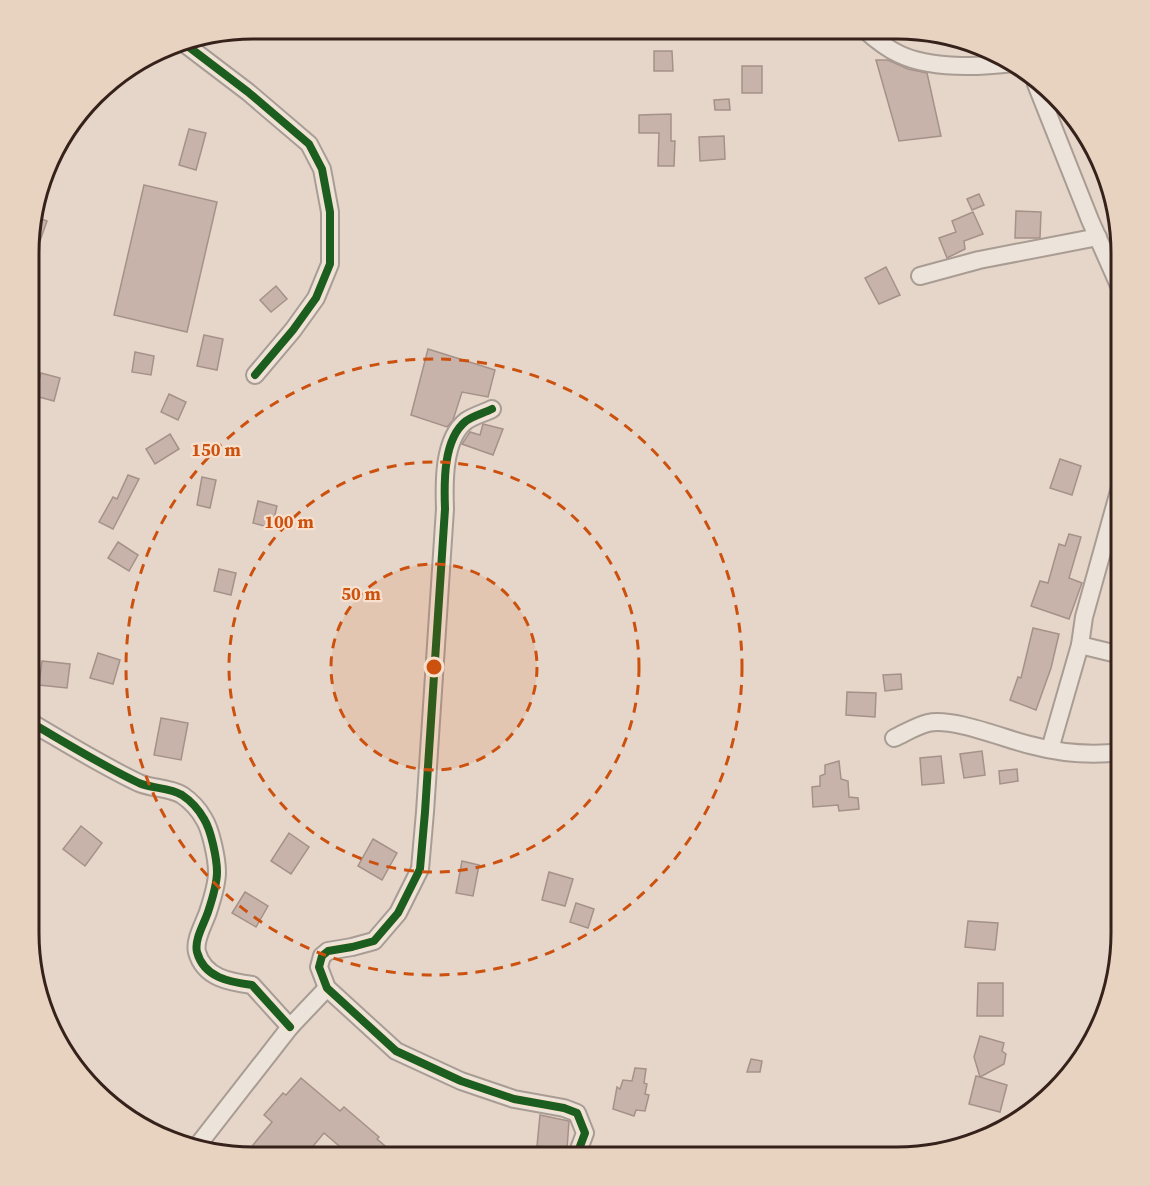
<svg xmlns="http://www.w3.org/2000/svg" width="1150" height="1186" viewBox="0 0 1150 1186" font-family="'Source Serif 4',serif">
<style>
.building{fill:#c8b3aa;stroke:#a59189;stroke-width:1.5}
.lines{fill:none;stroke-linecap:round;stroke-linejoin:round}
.street-casing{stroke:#a99c93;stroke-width:20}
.street{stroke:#ece3db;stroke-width:16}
.cycleway-casing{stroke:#f7e1ce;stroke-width:11}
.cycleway{stroke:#1b5e20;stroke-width:8}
.ring{fill:none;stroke:#cd510e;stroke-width:3;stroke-dasharray:10 8}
.rim{fill:none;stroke:#37221b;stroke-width:3}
.centre{fill:#cd510e;stroke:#f7e1ce;stroke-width:3}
.ring-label{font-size:18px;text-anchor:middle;font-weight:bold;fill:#cd510e;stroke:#f7e1ce;stroke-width:4.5;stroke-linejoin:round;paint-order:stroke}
</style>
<rect width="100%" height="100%" fill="#e5d6c9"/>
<!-- building -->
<g class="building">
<path d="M654,51H672L673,71H654Z"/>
<path d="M876,60H888L908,69L927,73L941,136L899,141Z"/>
<rect x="742" y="66" width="20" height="27"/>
<path d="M729,99L730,110H715L714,100Z"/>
<path d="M671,114V141H675L674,166H658L659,133H639V115Z"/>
<path d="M189,129L206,133L196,170L179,165Z"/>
<path d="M724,136L725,159L700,161L699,137Z"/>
<path d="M144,185L217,202L187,332L114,315Z"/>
<path d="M979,194L984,205L972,210L967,199Z"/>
<path d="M1016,211L1041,212L1040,238H1015Z"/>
<path d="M973,212L983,234L964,241L965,249L947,258L939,238L956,232L952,221Z"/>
<path d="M33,216L47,221L34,258H33Z"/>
<path d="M886,267L900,295L879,304L865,278Z"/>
<path d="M276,286L287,299L271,312L260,300Z"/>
<path d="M204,335L223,339L217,370L197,366Z"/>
<path d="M428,349L495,370L488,397L462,392L453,420L447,427L411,415Z"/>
<path d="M135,352L154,356L151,375L132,372Z"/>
<path d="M41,373L60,378L54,401L35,396Z"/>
<path d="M169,394L186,402L178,420L161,412Z"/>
<path d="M483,424L503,429L493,455L462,444L470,432L480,435Z"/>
<path d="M170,434L179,449L155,464L146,449Z"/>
<path d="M1060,459L1081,466L1072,495L1050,488Z"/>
<path d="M128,475L139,479L113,529L99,522L113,497L117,499Z"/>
<path d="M202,477L216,480L210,508L197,505Z"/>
<path d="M258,501L277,506L272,528L253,523Z"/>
<path d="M1069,534L1081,537L1069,578L1082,583L1069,619L1031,606L1040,581L1048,583L1059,544L1065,546Z"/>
<path d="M118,542L138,555L129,571L108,558Z"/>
<path d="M219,569L236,573L231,595L214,591Z"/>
<path d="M1033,628L1059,634L1051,668L1036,710L1010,700L1018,677L1021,678Z"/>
<path d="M98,653L120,660L113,684L90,678Z"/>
<path d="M42,661L70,664L67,688L39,685Z"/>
<path d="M901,674L902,689L885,691L883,675Z"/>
<path d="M847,692L876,693L875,717L846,715Z"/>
<path d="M161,718L188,723L181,760L154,755Z"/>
<path d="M982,751L985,775L964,778L960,754Z"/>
<path d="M941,756L944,783L922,785L920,758Z"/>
<path d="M839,761L841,779L848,781L849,797L858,798L859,809L839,811L838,805L813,807L812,787L820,786V776L825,774V765Z"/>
<path d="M1017,769L1018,781L1000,784L999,771Z"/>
<path d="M81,826L102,843L85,866L63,849Z"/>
<path d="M289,833L309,847L291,874L271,861Z"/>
<path d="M373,839L397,853L382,880L358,866Z"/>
<path d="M462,861L479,865L473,896L456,893Z"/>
<path d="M549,872L573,879L565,906L542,900Z"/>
<path d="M245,892L268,906L256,927L232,913Z"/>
<path d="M576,903L594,909L588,928L570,922Z"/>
<path d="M968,921L998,923L995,950L965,947Z"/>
<path d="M978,983H1003V1016H977Z"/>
<path d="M980,1036L1004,1043L1002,1051L1006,1054L1004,1064L980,1077L1007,1085L1000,1112L969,1104L976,1076L980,1077L974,1057Z"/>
<path d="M751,1059L762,1061L760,1072H747Z"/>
<path d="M635,1068L646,1069L644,1083L647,1084L645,1094L649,1095L645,1111L636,1110L634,1116L613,1109L617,1087L620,1089L623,1080L632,1081Z"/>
<path d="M301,1078L340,1111L344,1107L379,1137L377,1139L398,1157H352L324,1133L304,1157H243L272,1122L264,1115L283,1093L286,1095Z"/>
<path d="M540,1115L569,1121L567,1149L537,1146Z"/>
</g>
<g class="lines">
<!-- street casing -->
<g class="street-casing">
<g id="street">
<path d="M865,30C875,39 886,48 899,54C930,69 980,67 1014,63"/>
<path d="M181,41L248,92L309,144L322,169L330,212V264L316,298L293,330L255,375"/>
<path d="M1036,84L1090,220L1121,290"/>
<path d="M920,276L979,260L1098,237"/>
<path d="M492,409C484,413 473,416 466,421C443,439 444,483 445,509L425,812L420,869L398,913L374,941L352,947L328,951L322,956L319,967L327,988L396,1051L461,1081L514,1099L564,1108L577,1113L585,1133L576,1157"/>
<path d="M1121,484L1084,617L1080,645L1121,655"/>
<path d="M30,722C66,743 101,765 139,783C153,789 169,787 182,795C191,801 199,810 204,819C211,830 217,859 217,872C217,885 212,900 208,912C204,924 194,940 197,952C204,978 230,982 252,985L290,1027"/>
<path d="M894,738C905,733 916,726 928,723C952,717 1005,739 1030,745C1060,753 1090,756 1121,752"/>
<path d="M1050,749L1080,645"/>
<path d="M198,1145L290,1027L327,988"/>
</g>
</g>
<!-- street -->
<use href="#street" class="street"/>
<!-- cycleway casing -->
<g class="cycleway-casing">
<g id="cycleway">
<path d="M181,41L248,92L309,144L322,169L330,212V264L316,298L293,330L255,375"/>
<path d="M492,409C484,413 473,416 466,421C443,439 444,483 445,509L425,812L420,869L398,913L374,941L352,947L328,951L322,956L319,967L327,988L396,1051L461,1081L514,1099L564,1108L577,1113L585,1133L576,1157"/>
<path d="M30,722C66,743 101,765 139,783C153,789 169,787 182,795C191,801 199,810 204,819C211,830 217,859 217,872C217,885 212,900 208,912C204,924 194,940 197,952C204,978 230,982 252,985L290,1027"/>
</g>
</g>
<!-- cycleway -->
<use href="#cycleway" class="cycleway"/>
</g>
<!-- distance rings -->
<circle cx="434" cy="667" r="103" fill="#cd510e" fill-opacity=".12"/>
<g class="ring">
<circle cx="434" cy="667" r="103"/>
<circle cx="434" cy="667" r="205"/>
<circle cx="434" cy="667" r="308"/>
</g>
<!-- crop -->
<path d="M0 0H1150V1186H0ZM253 39H897A214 214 0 0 1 1111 253V933A214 214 0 0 1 897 1147H253A214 214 0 0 1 39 933V253A214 214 0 0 1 253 39Z" fill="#e8d2c0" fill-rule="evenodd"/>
<path class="rim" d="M253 39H897A214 214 0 0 1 1111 253V933A214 214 0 0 1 897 1147H253A214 214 0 0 1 39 933V253A214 214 0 0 1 253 39Z"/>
<circle cx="434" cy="667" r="9" class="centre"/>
<g class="ring-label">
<text x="216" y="456">150 m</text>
<text x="289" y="528">100 m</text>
<text x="361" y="600">50 m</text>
</g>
</svg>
